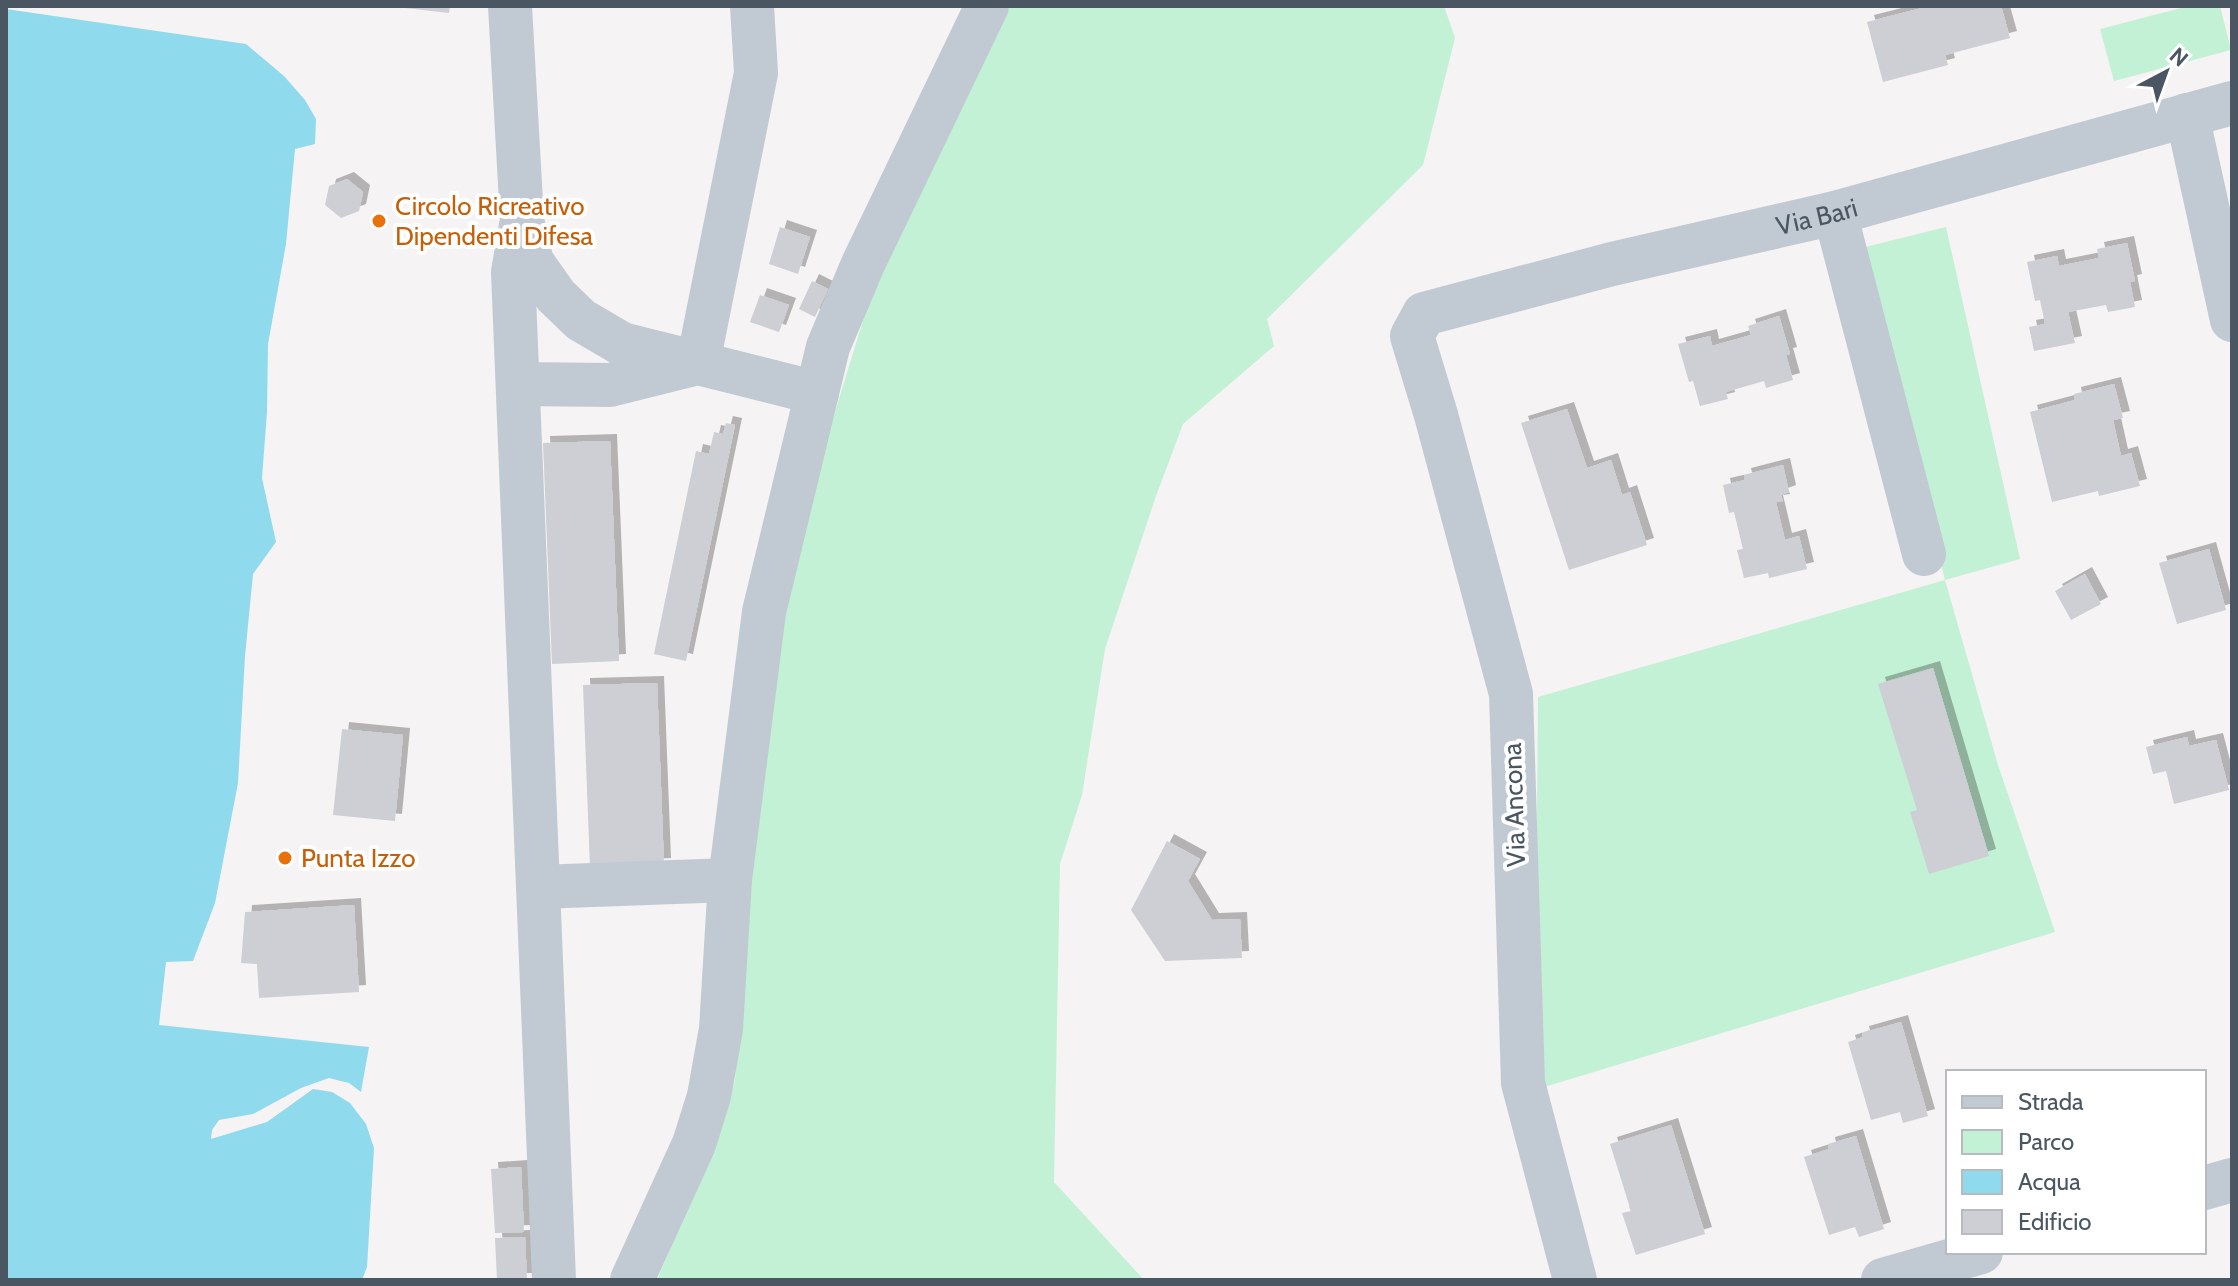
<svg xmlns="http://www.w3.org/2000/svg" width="2238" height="1286" viewBox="0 0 2238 1286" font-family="Cabin,sans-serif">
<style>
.green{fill:#c3f1d5}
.water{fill:#90daee}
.building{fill:#cdcfd5;filter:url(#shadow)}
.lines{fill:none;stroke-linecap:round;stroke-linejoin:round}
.minor{stroke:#c1cad2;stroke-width:44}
.food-dot{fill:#e8710a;stroke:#fff;stroke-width:3}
.labels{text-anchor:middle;stroke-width:8;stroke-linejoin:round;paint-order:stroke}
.food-label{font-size:26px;fill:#c56008;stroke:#fff;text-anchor:start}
.street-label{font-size:26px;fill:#4a5661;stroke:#fff}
</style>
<defs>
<filter id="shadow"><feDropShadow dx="7" dy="-7" stdDeviation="0" flood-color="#0004"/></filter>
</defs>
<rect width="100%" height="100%" fill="#f5f3f3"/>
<!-- green -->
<g class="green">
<path d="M1010,6H1444L1455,38L1423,165L1267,319L1274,346L1183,424L1156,496L1105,649L1082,795L1060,864L1054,1182L1144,1280H657L719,1133L735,1080L755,843L784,620L821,458L868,304Z"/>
<path d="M2189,6H2220L2231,50L2114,81L2100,29Z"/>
<path d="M1946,227L2020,559L1945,580L1998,765L2055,932L1541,1088L1535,1055L1538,697L1945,580L1865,247Z"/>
</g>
<!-- water -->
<path class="water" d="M6,9L246,44L284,76L305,100L316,119L315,144L295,149L286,244L268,344L267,412L262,478L276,542L253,574L245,656L238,783L215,903L193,961L166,962L159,1025L369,1047L361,1092L349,1083L329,1078L301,1088L253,1114L219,1120L212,1130L211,1139L267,1122L313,1089L332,1092L350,1103L366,1124L374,1148L367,1267L362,1280H6Z"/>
<!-- building -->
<g class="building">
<path d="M405,6H450L449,13L405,8Z"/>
<path d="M1930,6H2001L2010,38L1945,55L1948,65L1883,82L1867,22Z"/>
<path d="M347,179L363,192L359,211L341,218L325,205L329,186Z"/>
<path d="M780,227L810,237L798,274L769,264Z"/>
<path d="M2127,243L2135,281L2130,282L2135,307L2108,312L2106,305L2068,312L2075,343L2034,351L2029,327L2045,324L2040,300L2035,301L2027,262L2057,256L2059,266L2099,258L2097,249Z"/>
<path d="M812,281L828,289L815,317L799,309Z"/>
<path d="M760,295L789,305L779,332L750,322Z"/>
<path d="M1779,316L1790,354L1786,355L1793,380L1766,388L1764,381L1726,392L1728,399L1700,406L1693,381L1689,382L1678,344L1710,336L1712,346L1751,335L1748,326Z"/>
<path d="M2114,384L2123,418L2113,420L2121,456L2131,453L2140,486L2099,496L2098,491L2052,502L2030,412L2075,400L2074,394Z"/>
<path d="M1567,409L1587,468L1611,460L1622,495L1630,492L1647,545L1569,570L1521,423Z"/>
<path d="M726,423L735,425L686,661L654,654L696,451L709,454L714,432L723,434Z"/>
<path d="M610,441L619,661L552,664L543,443Z"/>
<path d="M1783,465L1789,492L1781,495L1783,501L1776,502L1785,540L1799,536L1807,569L1769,578L1768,573L1744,578L1737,550L1743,549L1734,512L1729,513L1723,485L1745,480L1744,475Z"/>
<path d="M2209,549L2226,610L2177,624L2159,563Z"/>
<path d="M2085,574L2101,604L2071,620L2055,591Z"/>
<path d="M1933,668L1989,856L1929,874L1910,812L1917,810L1878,684Z"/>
<path d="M657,683L664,865L590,868L583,685Z"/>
<path d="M342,729L403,735L395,821L333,815Z"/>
<path d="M2187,737L2189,746L2216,740L2229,790L2174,804L2166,771L2153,774L2146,747Z"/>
<path d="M1167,841L1200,859L1188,881L1212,920L1240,919L1242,958L1165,961L1131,910Z"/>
<path d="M354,905L359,992L259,998L257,964L241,963L245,912Z"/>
<path d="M1901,1022L1928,1116L1903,1123L1900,1112L1871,1120L1848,1042L1863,1037L1862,1033Z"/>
<path d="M1671,1125L1705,1234L1636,1255L1622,1213L1631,1211L1610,1144Z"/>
<path d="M1856,1136L1884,1229L1859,1237L1855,1227L1829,1235L1804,1157L1829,1149L1828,1144Z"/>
<path d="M521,1167L524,1232L495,1233L491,1169Z"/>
<path d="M525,1237L527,1280H497L495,1238Z"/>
</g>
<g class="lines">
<!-- minor -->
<g class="minor">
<path d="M510,6L522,220L532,262L556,296L581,320L622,344L817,393"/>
<path d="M2187,115L2232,320"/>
<path d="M1835,213L1924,554"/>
<path d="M522,220L513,272L554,1280"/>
<path d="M519,384L610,385L698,363L756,73L752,6"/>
<path d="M538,887L730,880"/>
<path d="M2204,1188L2232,1180"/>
<path d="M632,1280L694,1144L709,1096L721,1029L730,880L764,612L828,347L863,264L987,6"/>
<path id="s1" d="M1575,1280L1523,1083L1511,694L1436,415L1412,336L1424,314L1612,264L1835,213L2232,103"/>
<path d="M1883,1280L1981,1252"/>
</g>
</g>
<!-- markers -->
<g class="food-dot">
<circle cx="379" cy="221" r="8"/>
<circle cx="285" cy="858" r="8"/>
</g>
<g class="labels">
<!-- food labels -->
<g class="food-label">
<text x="395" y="215">Circolo Ricreativo<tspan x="395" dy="30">Dipendenti Difesa</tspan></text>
<text x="301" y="867">Punta Izzo</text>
</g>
<!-- street labels -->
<g class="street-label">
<text dy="9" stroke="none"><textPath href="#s1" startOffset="1394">Via Bari</textPath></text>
<text transform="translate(1514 805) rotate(-92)" y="9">Via Ancona</text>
</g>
</g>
<!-- border -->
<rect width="2238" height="1286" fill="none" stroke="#4a5661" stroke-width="16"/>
<!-- legend -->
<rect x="1946" y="1070" width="260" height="184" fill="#ffffff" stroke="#b7bbc0" stroke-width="2"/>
<rect x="1962" y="1096" width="40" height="12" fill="#c1cad2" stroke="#b7bbc0" stroke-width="2"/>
<text x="2018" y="1110" font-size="24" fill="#4a5661">Strada</text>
<rect x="1962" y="1130" width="40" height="24" fill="#c3f1d5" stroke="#b7bbc0" stroke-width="2"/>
<text x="2018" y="1150" font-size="24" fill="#4a5661">Parco</text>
<rect x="1962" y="1170" width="40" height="24" fill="#90daee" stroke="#b7bbc0" stroke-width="2"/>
<text x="2018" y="1190" font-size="24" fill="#4a5661">Acqua</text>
<rect x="1962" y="1210" width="40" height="24" fill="#cdcfd5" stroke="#b7bbc0" stroke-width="2"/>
<text x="2018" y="1230" font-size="24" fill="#4a5661">Edificio</text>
<!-- north arrow -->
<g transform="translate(2166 72) rotate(41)" stroke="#ffffff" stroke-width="6" paint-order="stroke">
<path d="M0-6L14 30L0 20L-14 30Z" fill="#4a5661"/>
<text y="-12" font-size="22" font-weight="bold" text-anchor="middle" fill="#4a5661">N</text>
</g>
</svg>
